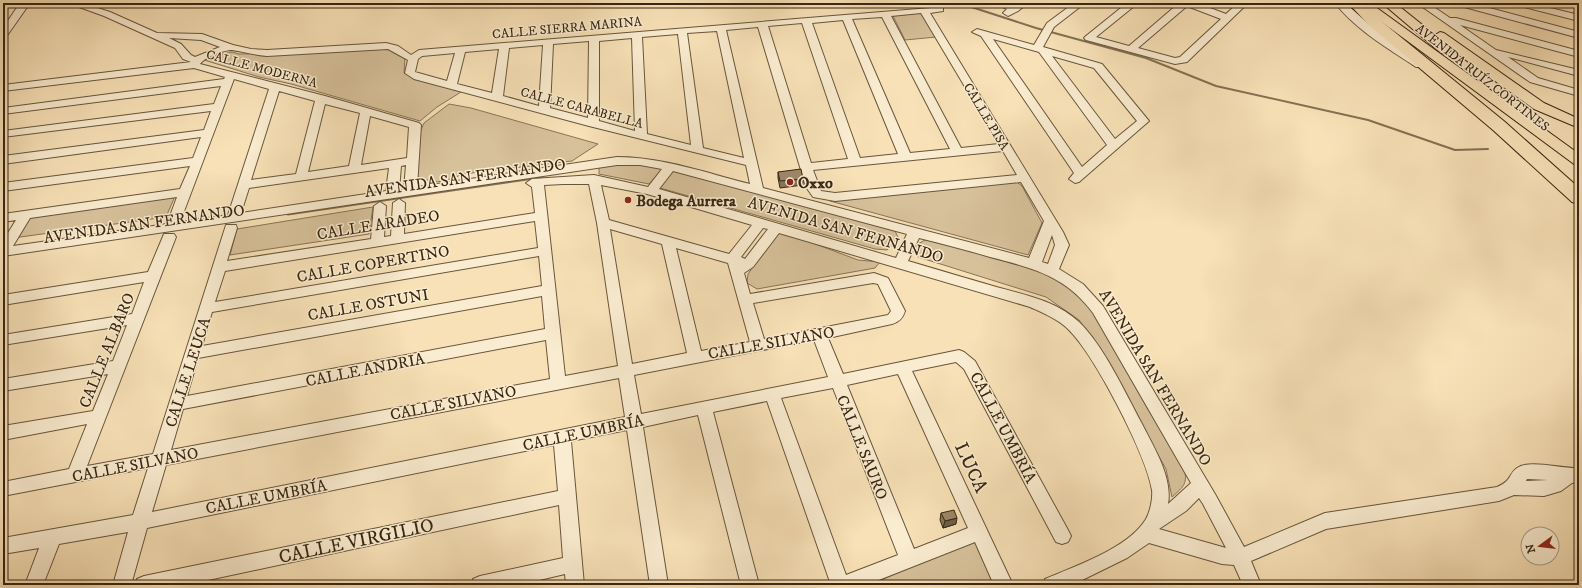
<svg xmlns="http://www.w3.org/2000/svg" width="1582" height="588" viewBox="0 0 1582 588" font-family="'IM FELL DW Pica',serif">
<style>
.green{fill:#d7c19b;stroke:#887457}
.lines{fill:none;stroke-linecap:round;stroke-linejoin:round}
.stream-far1{stroke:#847054;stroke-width:2}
.stream{stroke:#847054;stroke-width:3}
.minor-casing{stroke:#68553c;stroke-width:2}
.major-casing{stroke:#382613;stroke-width:2}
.highway-casing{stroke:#382613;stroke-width:2}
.minor{fill:#faecd0;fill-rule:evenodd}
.major{fill:#f8e1b7;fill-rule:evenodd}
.highway{fill:#f8e1b7;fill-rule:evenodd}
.wall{fill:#867459;stroke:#382613}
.shaded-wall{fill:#6d5e49;stroke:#382613}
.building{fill:#9c8768;stroke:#382613}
.poi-dot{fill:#8f2418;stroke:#faecd0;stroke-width:1.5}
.labels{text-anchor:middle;stroke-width:3;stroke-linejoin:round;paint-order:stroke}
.far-street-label{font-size:13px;fill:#382613;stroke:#faecd0}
.street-label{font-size:16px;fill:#382613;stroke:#faecd0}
.poi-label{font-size:16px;font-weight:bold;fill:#382613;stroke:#faecd0;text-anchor:start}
.near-street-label{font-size:19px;fill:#382613;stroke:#faecd0}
</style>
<rect width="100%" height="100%" fill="#f8e1b7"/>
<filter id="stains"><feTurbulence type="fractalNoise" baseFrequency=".005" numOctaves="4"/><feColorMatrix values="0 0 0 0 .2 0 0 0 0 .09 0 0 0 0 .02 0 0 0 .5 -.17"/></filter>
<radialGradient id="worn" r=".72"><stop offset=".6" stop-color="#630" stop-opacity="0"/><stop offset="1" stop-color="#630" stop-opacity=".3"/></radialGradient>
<!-- green -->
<g class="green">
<path d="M919,13L922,14L936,37L905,40L893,16Z"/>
<path d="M384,45L405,58L404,73L461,92L437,107L420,121L291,84L259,77L201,59L232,52L239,54L296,53Z"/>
<path d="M449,104L471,108L598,144L572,161L463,174C454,178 439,184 430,181C423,179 419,176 411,176L418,171L414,146L424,123Z"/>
<path d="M614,162L664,167L649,184L599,174V164Z"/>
<path d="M674,170L894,229L899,239L887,250L875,249L660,188Z"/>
<path d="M1017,182L1022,186L1042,223L1028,255L830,201Z"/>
<path d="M176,194L166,217L13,238L25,219Z"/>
<path d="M373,207L369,234L230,255L237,229Z"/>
<path d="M778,230L858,260L880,262L875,268L757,289L747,283L748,274Z"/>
<path d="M925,240H935L1042,272L1069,288L1090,307L1148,409L1184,467C1188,484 1184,486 1172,497L1166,469L1093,338L1079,320L1046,297L918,257L914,250L916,245Z"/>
<path d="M969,541L978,543L995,585H870Z"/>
</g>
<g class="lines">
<!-- stream-far1 -->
<path class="stream-far1" d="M959,3L1036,28L1146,58L1216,86L1368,120L1455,150L1488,149"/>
<!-- stream -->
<path class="stream" d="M288,214L541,177"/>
<!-- minor casing -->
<g class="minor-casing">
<g id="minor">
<path d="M20,3H30L6,37L3,38V28Z"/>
<path d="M68,3H82L110,12L157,33L202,34L233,45L251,49L267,50L386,43L398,46L411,55L419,50L943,7V11L930,13L1063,232L1069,245L1059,269L1083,284L1103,306L1215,494L1244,547L1325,513L1497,487C1513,480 1508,474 1517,468C1529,459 1563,469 1579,468V482L1572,483L1561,491L1544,496L1514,495L1499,501L1326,529L1251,561L1261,585H1243L1234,565L1222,564L1149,543L1127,558L1072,585H1043L1045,579C1075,566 1129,548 1146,519C1150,512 1153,499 1152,490C1146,454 1095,356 1069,330C1058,319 1043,313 1030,307L779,233L753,267L744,273L750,294L874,273L888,278L905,311C903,318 899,322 892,324L828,338L843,374L959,350L964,352L975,361L1068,530L1071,536L1068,542L1062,544L1056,542L964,369L956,362L912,371L1013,585H994L975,542L866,585H831L767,401L713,412L759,585H741L698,415L643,427L668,585H650L627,430L571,441L584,585H566L565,574L518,585H471L473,579L480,576L563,558L559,505L185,585H135L137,579L144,576L558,491L554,445L147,528L131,585H113L128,532L59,544L43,585H25L39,548L3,554V538L133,515L148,468L3,496V482L69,469L87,424L3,440V426L93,411L108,374L3,391V379L113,361L127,325L3,345V335L132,314L144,282L3,305V295L148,272L164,234H174L176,237L87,466L153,454L226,225H236L237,228L227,261L371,239L374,206L380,202L386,206L384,237L391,236L393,203L399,199L405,203L404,234L535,213L532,187L526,183L532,179L594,175L648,187L662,169L640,165H617L3,256V241L16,220L3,222V214L180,189L190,166L3,191V183L193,158L201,137L3,164V156L204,130L211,111L3,137V131L214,104L221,86L3,114V108L224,79L225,77L194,68L3,91V85L191,62L183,59L175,48L104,16ZM921,13L999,144L961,148L891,16ZM882,17L950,149L910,153L852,19ZM843,20L898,154L860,158L812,23ZM802,23L848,159L811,163L768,26ZM758,27L806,187L813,197L835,201L1021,182L1044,221L1029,258L763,188L726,30ZM717,31L744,158L703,148L687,33ZM678,34L691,145L647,134L642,37ZM169,38L201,40L220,47L195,57L191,55L181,44ZM632,38L635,131L599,121V41ZM589,41L588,118L550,108L553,44ZM543,45L539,106L503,96L509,48ZM388,49L408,60L405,73L414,79L589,126L746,165L750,184C706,173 662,157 617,157L417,187L421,125L419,123L325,96L200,64C205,57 224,50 232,50C244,52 255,55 267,56ZM499,49L492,93L457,84L465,52ZM455,53L447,81L415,72L418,59L422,56ZM234,79L269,89L228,215L180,222ZM279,91L315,101L296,174L251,180ZM325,104L360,113L349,166L308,172ZM370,116L409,127L407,158L361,165ZM1003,151L1017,175L835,193L821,191L813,170ZM406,165L404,189L399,190L401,166ZM389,168L386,191L241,213L249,188ZM673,171L907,234L896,258L659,189ZM563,184H589L597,223L618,366L565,376L544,185ZM601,185L647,194L752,225L729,254L609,220ZM177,197L167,224L13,246L30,218ZM535,221L538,248L215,302L225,271ZM763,228L768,229L745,259L741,257ZM610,229L662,244L687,353L632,364ZM1052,235L1055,245L1048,264L1042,262ZM919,238C943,244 967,250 990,257C1033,268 1066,276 1093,313L1191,483L1168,504C1173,477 1153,446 1141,422C1125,392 1103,345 1079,322C1056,300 1021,294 993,286C964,278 936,269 908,261ZM676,248L728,263L750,342L701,351ZM539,256L542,286L202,346L212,312ZM873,283L878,284L891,311L888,315L764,339L753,303ZM542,296L545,329L187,396L198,358ZM546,340L550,379L171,450L183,409ZM814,340L828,377L641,414L634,375ZM898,374L968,528L914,549L847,385ZM619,378L625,417L152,512L166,465ZM833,388L898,555L846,575L781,398ZM1527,479L1548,480L1526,481ZM1199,498L1203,504L1226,548L1159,529L1186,511Z"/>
<path d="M994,3H1007L1013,5L1017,3H1028L1018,11L1008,16L1003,13L1007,9Z"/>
<path d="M1074,3H1085L1054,27L1043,47L1102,64L1149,121L1079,182L1075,183L1069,179L1074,173L981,36L972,32L977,29L1034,45L1047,23ZM993,39L1039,52L1107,145L1082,167ZM1052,56L1094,68L1137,121L1115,139Z"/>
<path d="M1127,3H1138L1096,37L1129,46L1179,3H1197L1226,14L1238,3H1248L1187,62L1175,64L1086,40L1084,38L1086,36ZM1187,6L1221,19L1180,57L1175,58L1138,48Z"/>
<path d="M1335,3H1345L1371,26L1424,63L1425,65L1424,67H1416C1389,49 1356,30 1335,3Z"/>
<path d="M1417,3H1428L1450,18H1456L1579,51V57L1460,25L1496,50L1579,70V76L1508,57L1538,78L1579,90V96L1530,82Z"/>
<path d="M1455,3H1471L1579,32V38L1457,5Z"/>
<path d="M1514,3H1530L1579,15V21L1516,5Z"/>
</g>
</g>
<!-- major casing -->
<g class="major-casing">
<g id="major">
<path d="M1356,3H1370L1579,154V166L1574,164Z"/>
<path d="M1382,3H1395L1435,35L1440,32L1444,33L1544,103L1579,119V128L1534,109L1452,50L1446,54L1441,53Z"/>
</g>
</g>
<!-- highway casing -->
<g class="highway-casing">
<path id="highway" d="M1348,3H1363L1381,21L1505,122L1579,188V204L1572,202L1493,130L1371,27Z"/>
</g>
<!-- minor -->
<use href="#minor" class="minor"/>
<!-- major -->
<use href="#major" class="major"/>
<!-- highway -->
<use href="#highway" class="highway"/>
</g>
<!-- wall -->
<g class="wall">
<path d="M778,172L803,179V185L780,188L778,178Z"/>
<path d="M941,513L956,524L943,528L940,520Z"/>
</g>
<!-- shaded-wall -->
<path class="shaded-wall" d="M957,518L956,524L943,528L945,521Z"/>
<!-- building -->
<g class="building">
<path d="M801,169L803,179L780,181L778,172Z"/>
<path d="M954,510L957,518L945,521L941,513Z"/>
</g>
<!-- markers -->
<g class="poi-dot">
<circle cx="790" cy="182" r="4"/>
<circle cx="628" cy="200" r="4"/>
</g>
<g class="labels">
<!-- far-street labels -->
<g class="far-street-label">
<text transform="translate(567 27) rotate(-5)" y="5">CALLE SIERRA MARINA</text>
<text transform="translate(262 68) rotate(15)" y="5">CALLE MODERNA</text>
<text transform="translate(1483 77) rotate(38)" y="5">AVENIDA RUÍZ CORTINES</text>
<text transform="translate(582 107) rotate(15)" y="5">CALLE CARABELLA</text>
<text transform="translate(987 116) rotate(59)" y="5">CALLE PISA</text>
</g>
<!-- street labels -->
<g class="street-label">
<text transform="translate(465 177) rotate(-8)" y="6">AVENIDA SAN FERNANDO</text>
<text transform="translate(144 223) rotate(-8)" y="6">AVENIDA SAN FERNANDO</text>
<text transform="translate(378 224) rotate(-9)" y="6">CALLE ARADEO</text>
<text transform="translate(846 229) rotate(16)" y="6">AVENIDA SAN FERNANDO</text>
<text transform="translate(373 263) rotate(-10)" y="6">CALLE COPERTINO</text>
<text transform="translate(368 304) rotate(-10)" y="6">CALLE OSTUNI</text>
<text transform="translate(771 342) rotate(-10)" y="6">CALLE SILVANO</text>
<text transform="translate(106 350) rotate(-68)" y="6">CALLE ALBARO</text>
<text transform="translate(365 369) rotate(-11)" y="6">CALLE ANDRIA</text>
<text transform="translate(187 372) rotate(-72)" y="6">CALLE LEUCA</text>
<text transform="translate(1156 377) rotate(59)" y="6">AVENIDA SAN FERNANDO</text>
<text transform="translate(453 402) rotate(-11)" y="6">CALLE SILVANO</text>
<text transform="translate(1004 427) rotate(62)" y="6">CALLE UMBRÍA</text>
<text transform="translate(583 432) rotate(-12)" y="6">CALLE UMBRÍA</text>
<text transform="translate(863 447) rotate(68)" y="6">CALLE SAURO</text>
<text transform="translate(135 464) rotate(-11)" y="6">CALLE SILVANO</text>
<text transform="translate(266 496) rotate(-11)" y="6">CALLE UMBRÍA</text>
</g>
<!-- poi labels -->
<g class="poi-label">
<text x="798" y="188">Oxxo</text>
<text x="636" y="206">Bodega Aurrera</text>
</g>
<!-- near-street labels -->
<g class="near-street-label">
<text transform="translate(972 467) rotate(65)" y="7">LUCA</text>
<text transform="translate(356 540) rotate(-12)" y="7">CALLE VIRGILIO</text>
</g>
</g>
<!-- margin -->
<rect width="1582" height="588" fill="none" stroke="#f8e1b7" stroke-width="16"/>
<rect x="4" y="4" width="1574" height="580" fill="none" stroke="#382613" stroke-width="2"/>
<rect x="8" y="8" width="1566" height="572" fill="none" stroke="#382613"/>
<!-- north arrow -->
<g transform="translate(1540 546) rotate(255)"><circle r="19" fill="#faecd0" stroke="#ac9d84"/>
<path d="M0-3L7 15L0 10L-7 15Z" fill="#8f2418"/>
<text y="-6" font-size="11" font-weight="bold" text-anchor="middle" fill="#382613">N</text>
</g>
<rect width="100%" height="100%" filter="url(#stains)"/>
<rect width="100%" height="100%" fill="url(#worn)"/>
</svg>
